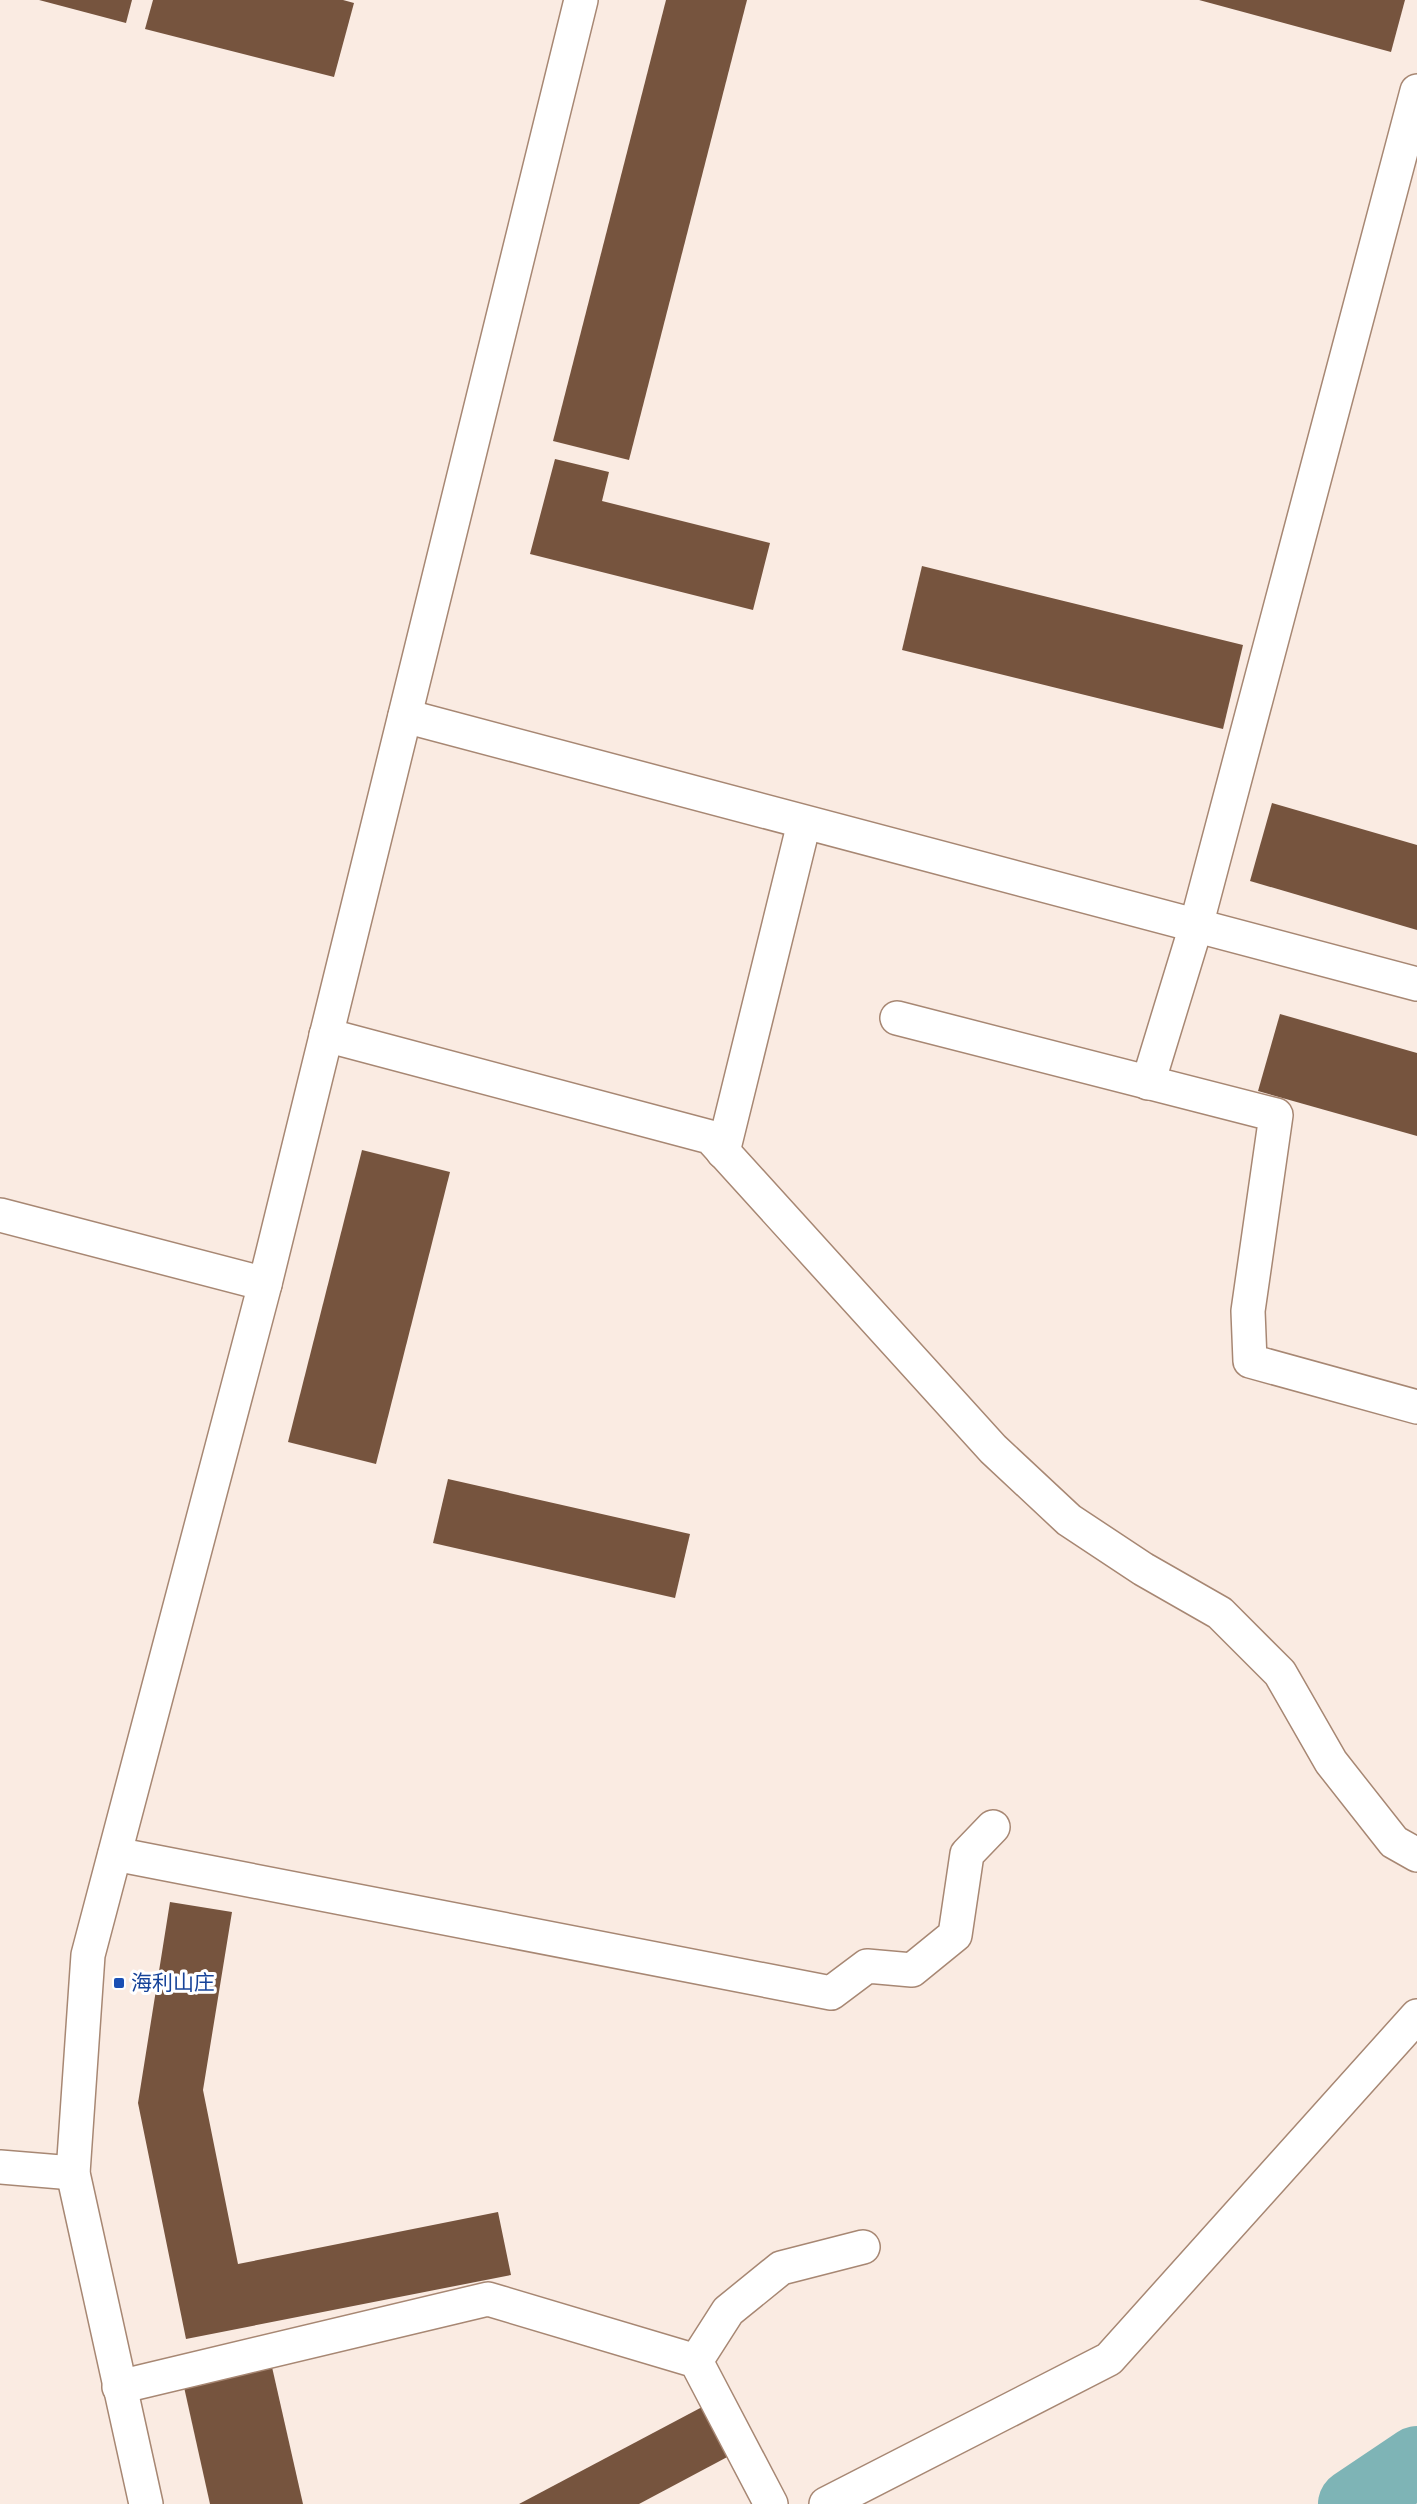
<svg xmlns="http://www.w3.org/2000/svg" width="1417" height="2504" viewBox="0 0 1417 2504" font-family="'PT Sans','Noto Sans SC',sans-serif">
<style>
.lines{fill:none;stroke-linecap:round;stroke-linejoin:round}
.river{stroke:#7eb4b6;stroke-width:70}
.building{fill:#76543e}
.street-casing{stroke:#a78773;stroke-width:36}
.secondary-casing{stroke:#a78773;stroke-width:36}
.primary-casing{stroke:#a78773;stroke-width:36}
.street{stroke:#fff;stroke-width:33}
.secondary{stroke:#fff;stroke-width:33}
.primary{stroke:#fff;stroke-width:33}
.transit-dot{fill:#1a4fb4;stroke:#fff;stroke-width:2}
.labels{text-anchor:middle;stroke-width:6;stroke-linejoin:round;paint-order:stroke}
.transit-label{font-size:21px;fill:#164399;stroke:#fff;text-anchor:start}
</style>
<rect width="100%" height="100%" fill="#faebe2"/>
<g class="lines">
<!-- river -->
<path class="river" d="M1353,2504L1417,2461"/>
</g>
<!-- building -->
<g class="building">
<path d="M39,0H132L126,23Z"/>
<path d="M153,0H343L354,3L334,77L145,29Z"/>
<path d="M666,0H747L629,460L553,441Z"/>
<path d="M1199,0H1405L1391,52Z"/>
<path d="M555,459L609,472L602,501L770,543L753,610L530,554Z"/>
<path d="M922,566L1243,645L1223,729L902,650Z"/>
<path d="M1272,803L1417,845V930L1250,881Z"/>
<path d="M1280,1014L1417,1053V1136L1258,1091Z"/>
<path d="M362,1150L450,1172L376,1464L288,1442Z"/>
<path d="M448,1479L690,1534L675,1598L433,1543Z"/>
<path d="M170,1902L232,1912L203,2090L238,2264L498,2212L511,2275L186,2339L138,2103Z"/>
<path d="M272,2367L303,2504H210L184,2387Z"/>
<path d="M704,2406L731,2455L639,2504H519Z"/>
</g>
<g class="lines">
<!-- street casing -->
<g class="street-casing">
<g id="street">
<path d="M897,1018L1276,1115L1248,1311L1250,1361L1417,1407"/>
<path d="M326,1035L710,1137L993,1449L1069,1520L1143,1569L1220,1613L1280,1673L1331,1762L1394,1842L1417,1855"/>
<path d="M1148,1083L1196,926L1417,91"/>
<path d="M723,1152L804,823"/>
<path d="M0,1215L265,1284"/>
<path d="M115,1854L831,1993L867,1966L912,1970L955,1935L967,1854L993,1827"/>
<path d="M0,2167L73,2173"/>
<path d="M696,2361L728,2311L781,2268L863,2247"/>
<path d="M119,2387L488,2299L696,2361L771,2504"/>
</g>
</g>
<!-- secondary casing -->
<g class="secondary-casing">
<g id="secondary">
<path d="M405,716L1417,984"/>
<path d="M146,2504L73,2173L88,1955L265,1284L581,0"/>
</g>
</g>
<!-- primary casing -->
<g class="primary-casing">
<path id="primary" d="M826,2504L1109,2359L1417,2016"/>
</g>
<!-- street -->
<use href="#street" class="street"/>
<!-- secondary -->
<use href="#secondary" class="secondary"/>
<!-- primary -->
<use href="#primary" class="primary"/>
</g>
<!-- markers -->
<rect class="transit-dot" x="113" y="1977" width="12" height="12" rx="3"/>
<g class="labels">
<!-- transit labels -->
<g class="transit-label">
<text x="131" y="1990">海利山庄</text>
</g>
</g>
</svg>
